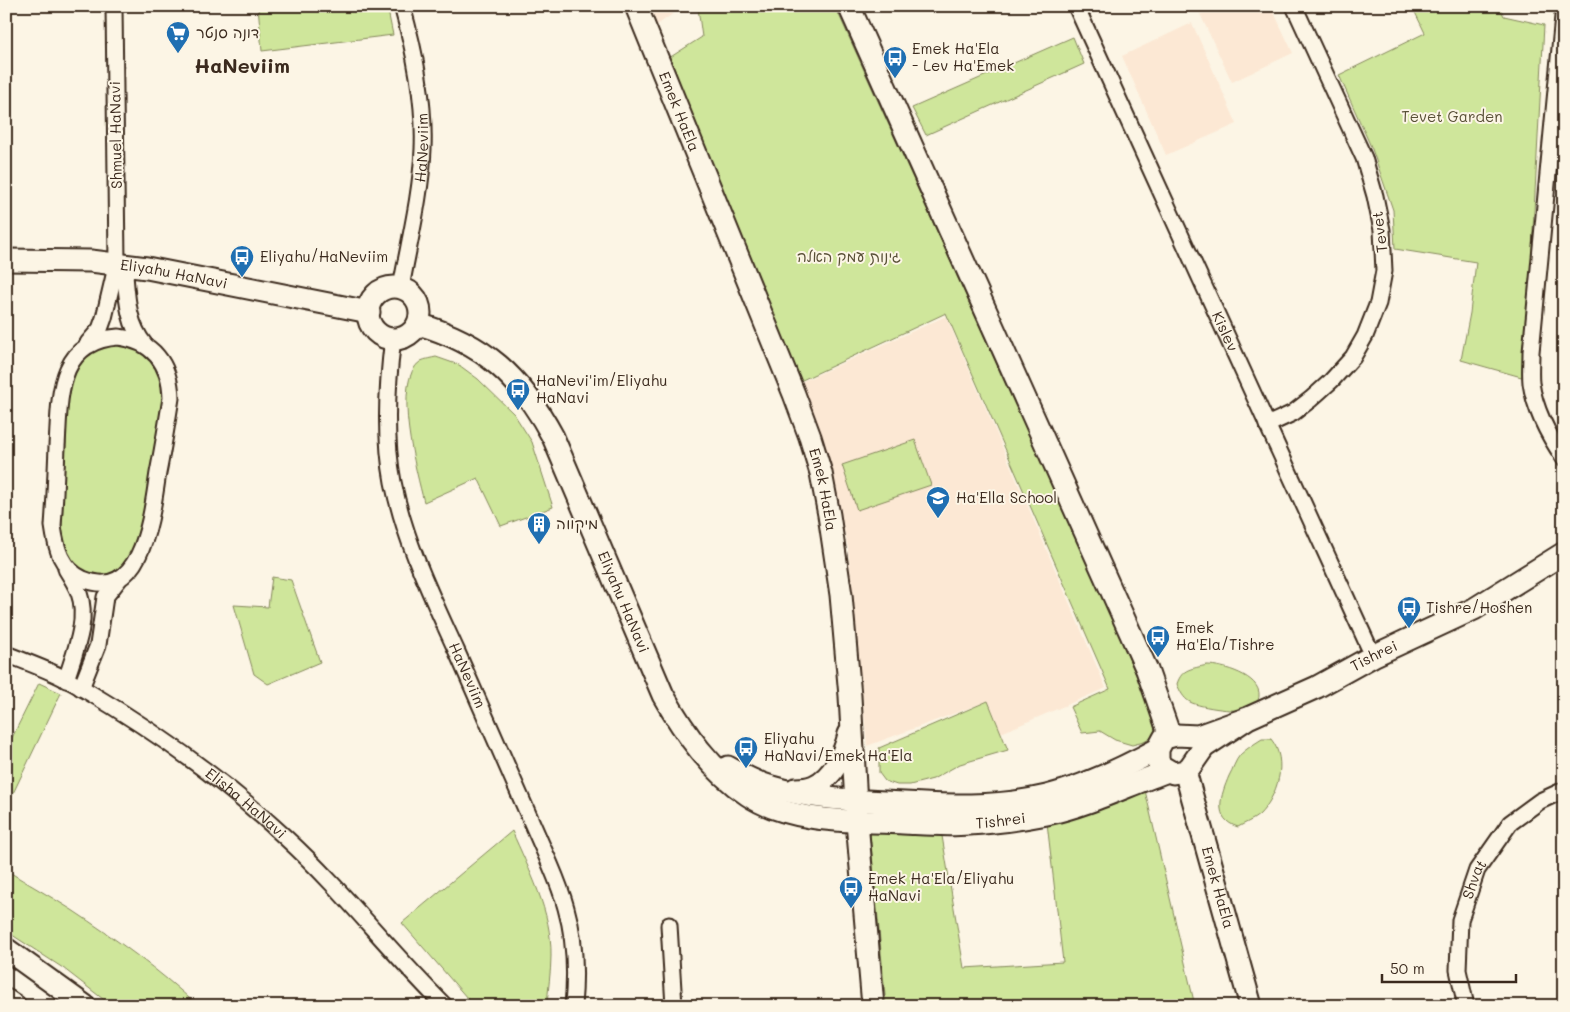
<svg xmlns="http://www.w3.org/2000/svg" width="1570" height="1012" viewBox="0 0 1570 1012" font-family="Mali,'Playpen Sans Hebrew',sans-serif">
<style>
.built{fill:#fce8d4}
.green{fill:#cfe69b;stroke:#85885c}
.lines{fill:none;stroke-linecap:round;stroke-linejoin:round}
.street-casing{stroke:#3b2a1e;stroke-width:19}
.secondary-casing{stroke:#3b2a1e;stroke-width:25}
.street{stroke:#fcf5e5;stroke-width:15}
.secondary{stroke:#fcf5e5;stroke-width:21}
.labels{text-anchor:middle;stroke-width:4;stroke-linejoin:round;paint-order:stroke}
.poi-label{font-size:15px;fill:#3b2a1e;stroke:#fcf5e5;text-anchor:start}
.street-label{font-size:15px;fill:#3b2a1e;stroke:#fcf5e5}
.park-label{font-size:15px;fill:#595037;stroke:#fcf5e5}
.district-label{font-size:20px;font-weight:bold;fill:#3b2a1e;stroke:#fcf5e5}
</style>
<rect width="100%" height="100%" fill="#fcf5e5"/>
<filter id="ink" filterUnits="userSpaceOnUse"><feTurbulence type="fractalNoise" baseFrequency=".02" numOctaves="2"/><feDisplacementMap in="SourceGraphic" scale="10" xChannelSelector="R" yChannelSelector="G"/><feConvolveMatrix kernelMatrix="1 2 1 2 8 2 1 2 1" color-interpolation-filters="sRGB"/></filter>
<g filter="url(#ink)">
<!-- built -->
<g class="built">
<path d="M650,6H684L657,25Z"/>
<path d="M1217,6H1271L1293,53L1232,82L1200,14Z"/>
<path d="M1192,23L1237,124L1166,155L1122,56Z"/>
<path d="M1564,251V341H1556Z"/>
<path d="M946,316L1106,688L1001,733L988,701L867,746L848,548L836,489L824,444L801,382Z"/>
</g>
<!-- green -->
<g class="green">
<path d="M258,6H387L393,35L262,51Z"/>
<path d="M700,6H835L1101,594L1149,705L1156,735L1144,742L1132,745L1115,740L1100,731L1082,733L1070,707L1110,689L946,313L800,381L669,58L702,37L698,8Z"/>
<path d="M1412,6H1499L1504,16L1544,25L1525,378L1461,360L1470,313L1476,262L1395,249L1393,210L1372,149L1339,75L1425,33Z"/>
<path d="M1073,37L1084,64L926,135L912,108Z"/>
<path d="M118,345C148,349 162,368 163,398C159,423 155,448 150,473C145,504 137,595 85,571C67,562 63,544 62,526C63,499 64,472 66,445C67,419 64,388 78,366C88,351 101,347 118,345Z"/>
<path d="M436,357L459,365L478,379L514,414L532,442L553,507L501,526L478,478L424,502C417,474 391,380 421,361C425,359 432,358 436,357Z"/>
<path d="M915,440L931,485L857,510L842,465Z"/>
<path d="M272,577L291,580L320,662L268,684L254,674L234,605L268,607Z"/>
<path d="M1207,665C1222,665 1261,676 1259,696C1259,700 1255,706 1251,708C1243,714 1199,707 1190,702C1183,698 1180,691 1177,684C1182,668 1192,669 1207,665Z"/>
<path d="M39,683L61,693L6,808V750Z"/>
<path d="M988,701L1008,750L960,764L933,779L910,785H897L885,781L879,773V748Z"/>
<path d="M1262,739H1271C1289,761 1277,797 1259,815C1253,820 1245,823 1238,827C1212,819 1221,795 1229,776C1233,769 1235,761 1240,755C1246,749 1254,744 1262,739Z"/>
<path d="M1144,786L1195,1006H886L869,822L941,830L964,968L1063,962L1046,814Z"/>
<path d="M512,831C529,870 552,912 551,956C551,972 548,989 547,1006H474L402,923Z"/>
<path d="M6,870C28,884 50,896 72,910C116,939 159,970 198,1006H112L63,968L6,931Z"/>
</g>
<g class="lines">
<!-- street casing -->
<g class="street-casing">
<g id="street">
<path id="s1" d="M1076,6L1373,656"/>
<path d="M1564,6L1531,352C1531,362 1530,373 1531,383C1535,410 1548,435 1564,458"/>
<path d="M124,264C127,293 126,322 145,345"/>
<path id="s2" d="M401,288C409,242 421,196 423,149C425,101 415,52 402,6"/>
<path d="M118,337C153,341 170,364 171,398C167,423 163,448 158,473C152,510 144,604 83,579C61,569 56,548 53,526C55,499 56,473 57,446C60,399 56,341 118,337Z"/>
<path id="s3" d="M393,338C387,385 384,435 393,482C405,542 432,597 457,652C488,723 519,793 550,864C556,878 562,893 566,908C575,939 576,974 573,1006"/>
<path d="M88,343L100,329L104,318L117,263L114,6"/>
<path d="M1267,425L1293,413L1311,399L1331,381L1353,357L1365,336L1378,303L1384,271L1382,230L1375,196L1364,158L1294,6"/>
<path id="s4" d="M6,654C32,664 59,674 82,688C155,731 224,780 286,838C343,890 390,952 445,1006"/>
<path d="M66,680C74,654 89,620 79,593C76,585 71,577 66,569"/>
<path d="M81,688L98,645L105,597L120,578"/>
<path d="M669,925L674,1006"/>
<path id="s5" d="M1466,1006L1458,970L1460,920L1477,870L1510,823L1540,801L1564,790"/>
</g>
</g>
<!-- secondary casing -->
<g class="secondary-casing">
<g id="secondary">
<path id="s6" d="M636,6L794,394L810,437L821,473L829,515L841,595L850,696L857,822L873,1006"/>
<path d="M849,6L1147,670L1170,736"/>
<path id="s7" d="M6,260L91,261L147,268L369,312"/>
<circle cx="394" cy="313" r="26"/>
<path id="s8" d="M418,324C484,343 521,377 553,437L663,695C685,734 711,770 748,795C789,823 855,821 903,823C924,824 947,826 968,824C993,823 1021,819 1047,814C1089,805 1128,785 1168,771"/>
<path id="s9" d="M1248,718L1204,747L1190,767L1185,771L1173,773L1161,766L1158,761V749L1164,738L1176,735L1198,736L1248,718L1317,687L1373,656L1474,609L1564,553"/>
<path d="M728,767C742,775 757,783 772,787C808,798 847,800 885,802C939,805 994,809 1047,796C1085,786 1123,768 1158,749"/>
<path id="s10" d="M1185,771L1251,1006"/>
<path d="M795,789C801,789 808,789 814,786C833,778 845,752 849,734"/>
<path d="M6,949L85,1006"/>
<path d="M6,1000L15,1006"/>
</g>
</g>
<!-- street -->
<use href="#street" class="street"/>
<!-- secondary -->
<use href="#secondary" class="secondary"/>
</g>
</g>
<!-- icons -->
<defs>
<g id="supermarket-pin" transform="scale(1.25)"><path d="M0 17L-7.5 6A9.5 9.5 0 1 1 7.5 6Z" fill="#1f6fb2" stroke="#fcf5e5"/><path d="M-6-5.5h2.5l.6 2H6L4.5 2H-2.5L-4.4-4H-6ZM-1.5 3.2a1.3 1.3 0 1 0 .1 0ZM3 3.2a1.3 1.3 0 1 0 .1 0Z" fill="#fff"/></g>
<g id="bus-pin" transform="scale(1.25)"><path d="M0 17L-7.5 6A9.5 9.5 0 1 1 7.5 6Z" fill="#1f6fb2" stroke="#fcf5e5"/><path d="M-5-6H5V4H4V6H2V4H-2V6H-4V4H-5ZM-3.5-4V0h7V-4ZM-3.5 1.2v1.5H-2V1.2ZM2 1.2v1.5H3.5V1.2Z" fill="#fff"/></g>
<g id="school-pin" transform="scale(1.25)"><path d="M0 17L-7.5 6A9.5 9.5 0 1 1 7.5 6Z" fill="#1f6fb2" stroke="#fcf5e5"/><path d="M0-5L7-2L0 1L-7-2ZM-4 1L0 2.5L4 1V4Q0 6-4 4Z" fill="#fff"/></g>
<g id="building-pin" transform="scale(1.25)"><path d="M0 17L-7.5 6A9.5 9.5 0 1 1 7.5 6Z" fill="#1f6fb2" stroke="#fcf5e5"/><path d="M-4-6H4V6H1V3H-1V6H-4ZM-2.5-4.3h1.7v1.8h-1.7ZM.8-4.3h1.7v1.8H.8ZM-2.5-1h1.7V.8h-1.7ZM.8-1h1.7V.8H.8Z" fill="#fff"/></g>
</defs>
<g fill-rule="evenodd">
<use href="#supermarket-pin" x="178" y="33"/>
<use href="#bus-pin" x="895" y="58"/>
<use href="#bus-pin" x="242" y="257"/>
<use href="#bus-pin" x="518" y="390"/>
<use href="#school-pin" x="938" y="498"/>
<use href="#building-pin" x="539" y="524"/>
<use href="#bus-pin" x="1409" y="608"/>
<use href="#bus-pin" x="1158" y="637"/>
<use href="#bus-pin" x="746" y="748"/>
<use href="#bus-pin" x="851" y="888"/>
</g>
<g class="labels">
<!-- poi labels -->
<g class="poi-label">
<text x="196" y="38">דונה סנטר</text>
<text x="912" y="54">Emek Ha'Ela<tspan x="912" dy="17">- Lev Ha'Emek</tspan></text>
<text x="260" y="262">Eliyahu/HaNeviim</text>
<text x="536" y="386">HaNevi'im/Eliyahu<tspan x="536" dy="17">HaNavi</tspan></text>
<text x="956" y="503">Ha'Ella School</text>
<text x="556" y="529">מיקווה</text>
<text x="1426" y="613">Tishre/Hoshen</text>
<text x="1176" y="633">Emek<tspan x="1176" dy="17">Ha'Ela/Tishre</tspan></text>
<text x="764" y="744">Eliyahu<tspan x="764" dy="17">HaNavi/Emek Ha'Ela</tspan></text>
<text x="868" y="884">Emek Ha'Ela/Eliyahu<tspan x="868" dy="17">HaNavi</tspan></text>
</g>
<!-- street labels -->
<g class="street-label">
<text dy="5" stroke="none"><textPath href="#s6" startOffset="114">Emek HaEla</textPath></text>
<text transform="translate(116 135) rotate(-91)" y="5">Shmuel HaNavi</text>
<text dy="5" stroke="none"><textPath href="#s2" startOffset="142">HaNeviim</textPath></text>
<text transform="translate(1380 232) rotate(-97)" y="5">Tevet</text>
<text dy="5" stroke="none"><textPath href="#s7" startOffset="169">Eliyahu HaNavi</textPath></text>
<text dy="5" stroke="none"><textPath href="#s1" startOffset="358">Kislev</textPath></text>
<text dy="5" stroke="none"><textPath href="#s6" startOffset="519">Emek HaEla</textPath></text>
<text dy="5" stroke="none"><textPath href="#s8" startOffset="361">Eliyahu HaNavi</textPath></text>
<text dy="5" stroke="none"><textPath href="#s9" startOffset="368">Tishrei</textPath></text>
<text dy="5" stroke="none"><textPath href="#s3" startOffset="352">HaNeviim</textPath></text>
<text dy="5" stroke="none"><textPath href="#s4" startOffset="284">Elisha HaNavi</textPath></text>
<text dy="5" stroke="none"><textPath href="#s8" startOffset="852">Tishrei</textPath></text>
<text dy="5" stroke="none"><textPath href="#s5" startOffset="130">Shvat</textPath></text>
<text dy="5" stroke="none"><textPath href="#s10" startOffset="121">Emek HaEla</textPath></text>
</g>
<!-- park labels -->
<g class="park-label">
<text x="1452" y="122">Tevet Garden</text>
<text x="849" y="262">גינות עמק האלה</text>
</g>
<!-- district labels -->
<g class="district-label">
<text x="242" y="73">HaNeviim</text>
</g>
</g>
<!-- margin -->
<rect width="1570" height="1012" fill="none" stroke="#fcf5e5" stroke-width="25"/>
<rect x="12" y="12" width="1545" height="987" fill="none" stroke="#3b2a1e" stroke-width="2" filter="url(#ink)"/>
<!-- scale -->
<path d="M1382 974v8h134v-8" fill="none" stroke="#3b2a1e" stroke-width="2.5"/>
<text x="1390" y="974" font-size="15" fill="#3b2a1e" stroke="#fcf5e5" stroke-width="4" paint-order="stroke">50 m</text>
</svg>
